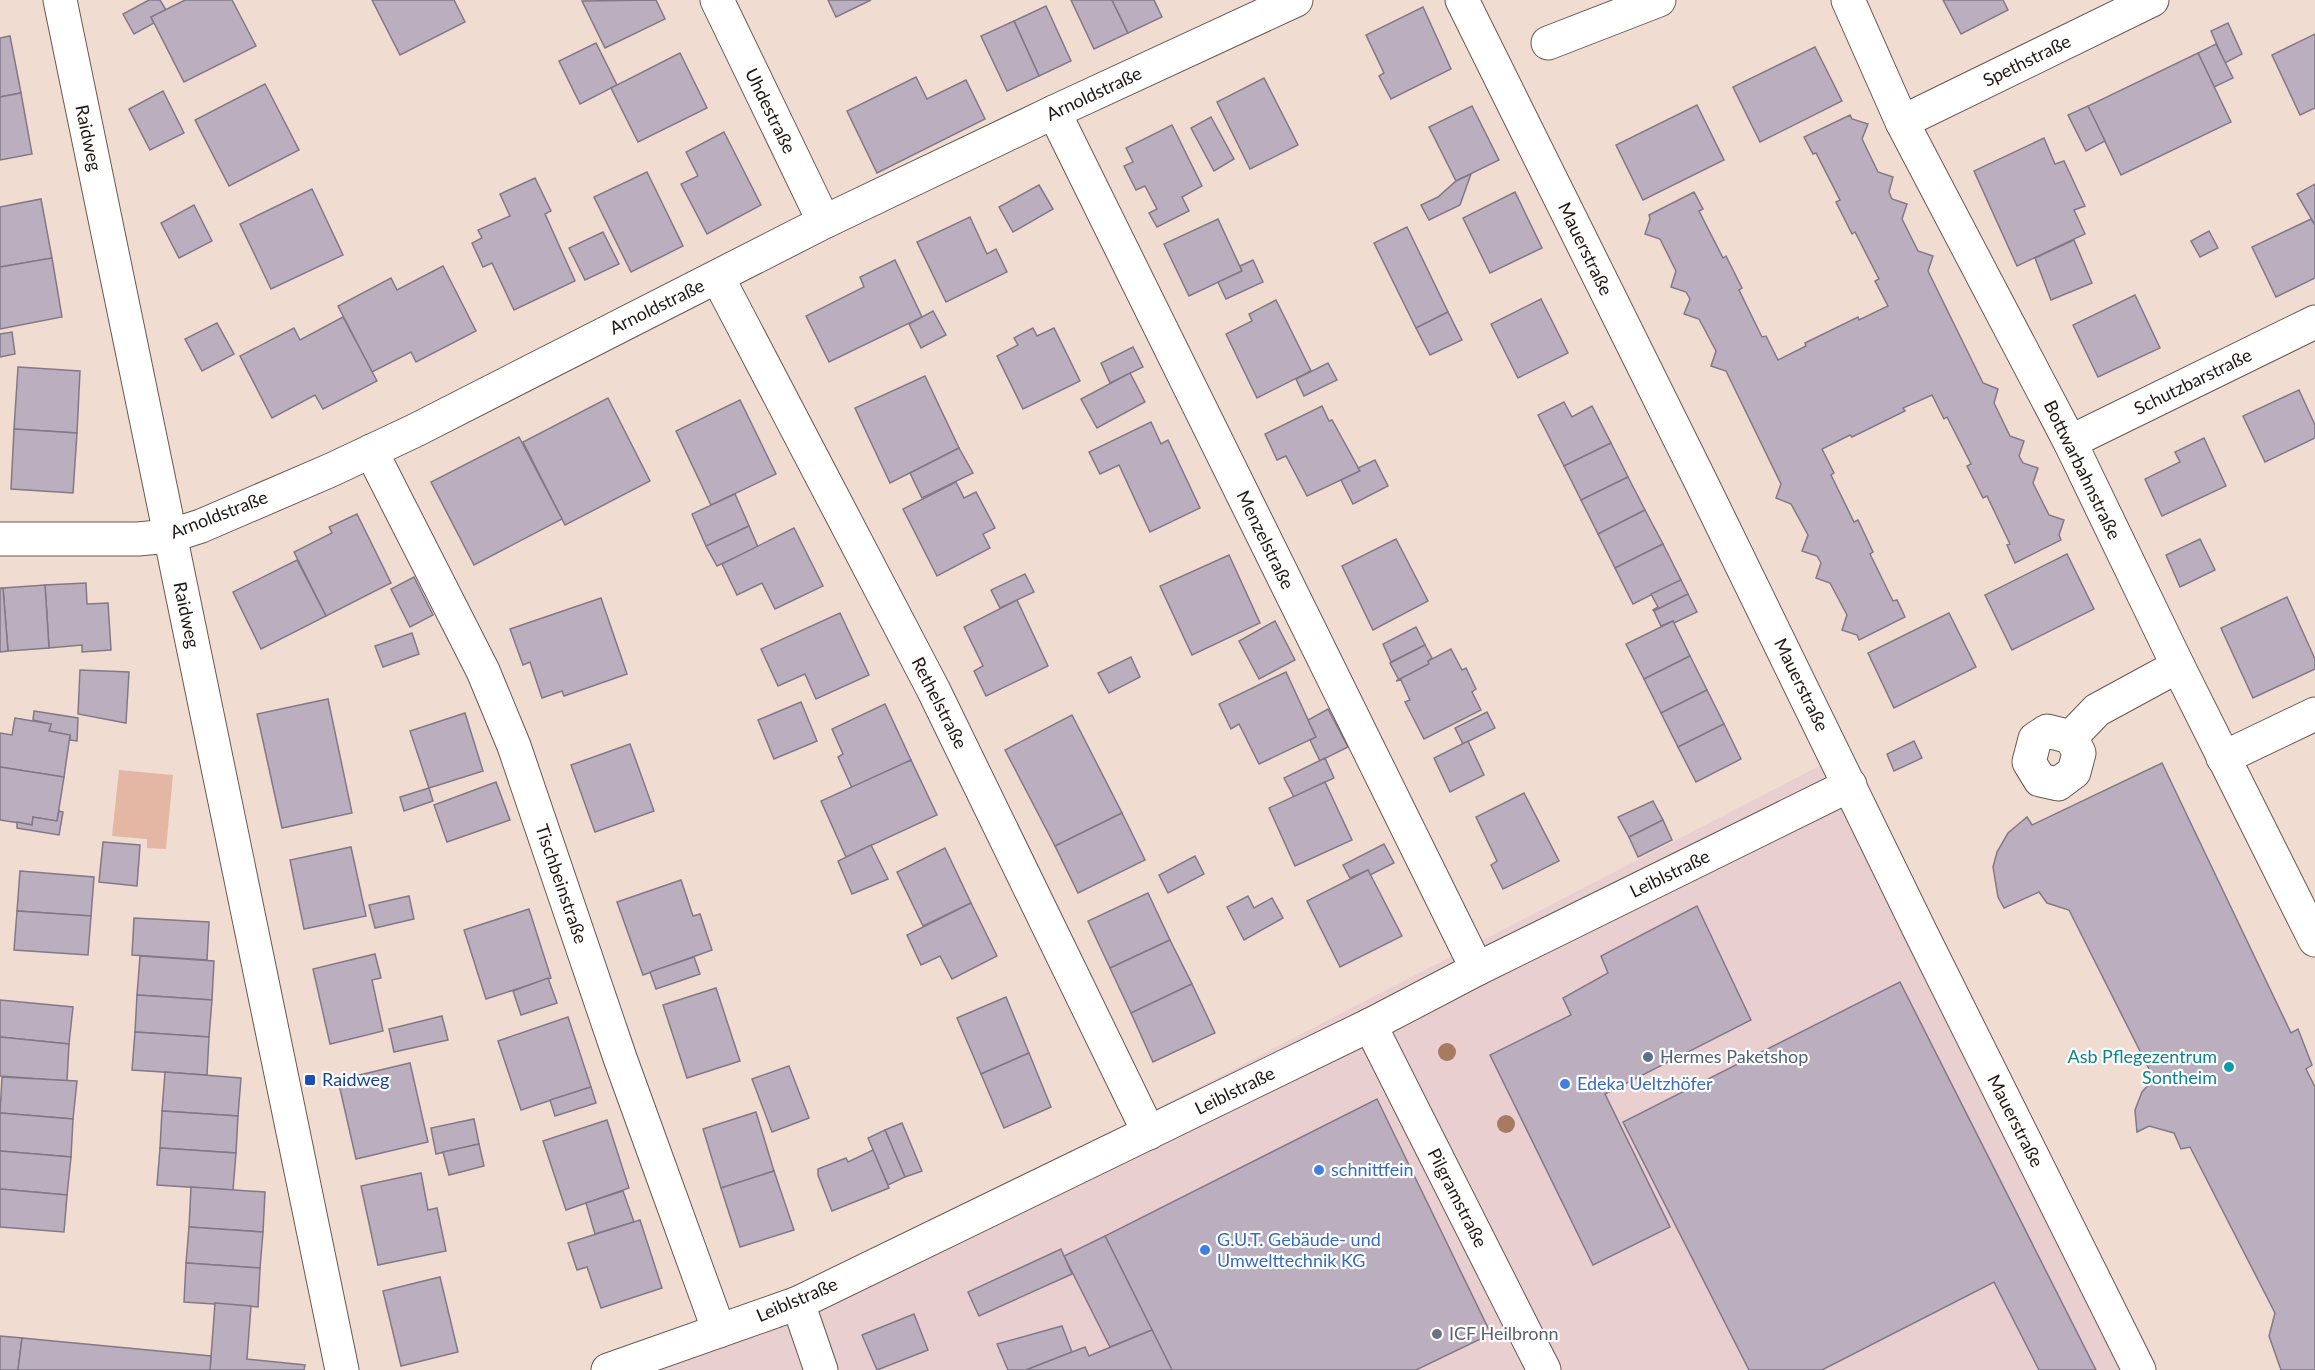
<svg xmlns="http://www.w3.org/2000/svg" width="2315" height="1370" viewBox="0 0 2315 1370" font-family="Lato,sans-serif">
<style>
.commercial{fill:#eacfd1}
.grass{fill:#e3b7a4}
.building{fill:#bbafbf;stroke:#837887;stroke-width:1.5}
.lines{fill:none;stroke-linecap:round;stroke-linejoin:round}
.minor-casing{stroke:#6a5850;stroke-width:35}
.minor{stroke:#fff;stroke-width:33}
.tree{fill:#a77b61}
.service-dot{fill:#5c6f8a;stroke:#fff;stroke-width:2}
.culture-dot{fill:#0f9aa8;stroke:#fff;stroke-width:2}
.transit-dot{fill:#1a4fb4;stroke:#fff;stroke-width:2}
.shop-dot{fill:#3f7fe0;stroke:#fff;stroke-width:2}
.worship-dot{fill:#6b7280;stroke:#fff;stroke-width:2}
.labels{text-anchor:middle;stroke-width:4.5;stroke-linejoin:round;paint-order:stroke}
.street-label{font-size:18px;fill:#201915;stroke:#fff}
.service-label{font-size:18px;fill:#4e5e75;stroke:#fff;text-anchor:start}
.culture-label{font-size:18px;fill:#0d838f;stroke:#fff;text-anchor:end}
.transit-label{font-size:18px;fill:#164399;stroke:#fff;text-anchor:start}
.shop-label{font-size:18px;fill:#366cbe;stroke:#fff;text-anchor:start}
.worship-label{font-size:18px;fill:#5b616d;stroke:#fff;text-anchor:start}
</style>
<rect width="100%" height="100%" fill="#f1dcd2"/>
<!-- commercial -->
<path class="commercial" d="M1827,762L2122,1370H596L781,1303Z"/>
<!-- grass -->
<path class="grass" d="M119,770L173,775L166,849L147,848V839L112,836Z"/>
<!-- building -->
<g class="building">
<path d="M149,0H160L166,10L151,17L154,23L134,34L123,14Z"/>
<path d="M185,0H232L256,46L184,82L151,17Z"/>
<path d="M372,0H454L465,22L400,55Z"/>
<path d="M656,0L665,19L605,48L582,1Z"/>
<path d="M828,0H871L836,17Z"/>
<path d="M1071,0H1112L1128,33L1094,49Z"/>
<path d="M1112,0H1154L1162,17L1128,33Z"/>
<path d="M1943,0H2003L2008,10L1961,34Z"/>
<path d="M1046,6L1071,61L1039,76L1014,21Z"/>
<path d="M1423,7L1451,69L1391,99L1379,76L1384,73L1366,35Z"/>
<path d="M1014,21L1039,76L1007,91L981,36Z"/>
<path d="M2228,23L2242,54L2225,63L2211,31Z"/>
<path d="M2315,34V108L2300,115L2272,55Z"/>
<path d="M10,36L21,93L0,97V38Z"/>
<path d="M596,43L617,85L580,104L559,61Z"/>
<path d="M2216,44L2233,78L2214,87L2198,53Z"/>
<path d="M1815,47L1842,101L1760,142L1733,87Z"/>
<path d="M680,53L707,108L638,142L611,88Z"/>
<path d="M2198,53L2231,122L2121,175L2088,106Z"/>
<path d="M916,77L927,99L966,80L985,119L877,173L847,111Z"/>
<path d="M1264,78L1298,145L1250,169L1217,102Z"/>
<path d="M265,84L299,150L229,186L195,120Z"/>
<path d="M163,91L184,133L150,150L129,109Z"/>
<path d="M21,93L32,154L0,160V97Z"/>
<path d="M1697,105L1724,160L1643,200L1616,145Z"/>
<path d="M1472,106L1499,160L1456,181L1429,127Z"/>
<path d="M2088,106L2105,141L2086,151L2068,115Z"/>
<path d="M1850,115L1852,119L1868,124L1862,139L1878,172L1893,177L1889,192L1892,199L1907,204L1902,219L1918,251L1933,256L1928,271L1983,383L1998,389L1994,403L2010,436L2024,441L2019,456L2023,463L2038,468L2033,483L2049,515L2064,520L2059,535L2061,540L2015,563L2007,545L2010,544L1987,496L1983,498L1967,466L1971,464L1947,417L1944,419L1932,395L1903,408L1905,411L1852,437L1850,435L1822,449L1834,473L1831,475L1854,522L1858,520L1873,552L1870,554L1893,601L1897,600L1905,617L1859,640L1857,635L1842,630L1847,615L1830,583L1816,578L1821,563L1817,556L1802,551L1808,535L1791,504L1776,498L1781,484L1726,371L1711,366L1716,351L1699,319L1684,314L1690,299L1686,292L1671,287L1676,271L1660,239L1645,234L1650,219L1649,215L1694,192L1703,209L1699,211L1723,258L1726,256L1742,288L1739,290L1762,337L1766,336L1778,360L1806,346L1805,343L1858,317L1859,320L1888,306L1875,281L1879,279L1855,232L1852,234L1836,202L1840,200L1816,153L1813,154L1804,137Z"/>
<path d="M1211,117L1234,159L1214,171L1191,128Z"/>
<path d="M1172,125L1202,186L1182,197L1189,211L1157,227L1149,213L1157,209L1145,186L1136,190L1124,166L1133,162L1126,148Z"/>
<path d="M724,132L761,205L707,234L681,184L698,176L686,152Z"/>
<path d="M2044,138L2055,164L2064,161L2085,206L2074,210L2085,234L2017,266L1974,171Z"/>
<path d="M647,172L683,246L631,272L594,197Z"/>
<path d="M1471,174L1460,205L1429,220L1421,205L1438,197L1456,181Z"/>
<path d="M535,178L551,211L545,214L575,281L514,310L492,263L483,267L472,243L482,238L478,230L510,216L500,194Z"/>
<path d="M2315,184V225L2297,194Z"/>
<path d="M1039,185L1053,209L1013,232L999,207Z"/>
<path d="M312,189L343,255L271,289L240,224Z"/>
<path d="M1515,192L1542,248L1490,273L1463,218Z"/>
<path d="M41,199L52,258L0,267V207Z"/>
<path d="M194,205L212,241L179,258L161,223Z"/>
<path d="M970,217L987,254L996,249L1007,272L946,302L917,242Z"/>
<path d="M1218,219L1242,271L1189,296L1164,244Z"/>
<path d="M2311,219L2315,225V278L2276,297L2252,247Z"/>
<path d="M1407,227L1448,312L1416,328L1374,243Z"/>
<path d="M2209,231L2218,248L2200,257L2191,241Z"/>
<path d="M603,232L619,264L585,280L569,248Z"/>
<path d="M2074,240L2092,283L2051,300L2035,258Z"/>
<path d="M52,258L62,317L0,329V267Z"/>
<path d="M895,260L922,317L829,362L806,316L864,287L860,277Z"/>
<path d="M1253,260L1263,282L1226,299L1218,282L1242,271L1240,266Z"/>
<path d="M443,266L476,331L416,362L411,352L372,372L338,306L391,278L397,290Z"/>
<path d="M2135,295L2160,348L2098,377L2073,325Z"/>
<path d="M1541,299L1568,353L1518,378L1491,324Z"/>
<path d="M1276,300L1311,371L1257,398L1226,334L1252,321L1249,314Z"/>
<path d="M933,311L946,335L921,348L909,324Z"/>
<path d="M1448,312L1462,340L1430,355L1416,328Z"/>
<path d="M343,317L377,381L323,409L315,395L272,418L240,356L294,328L300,340Z"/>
<path d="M217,323L234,354L202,371L185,339Z"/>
<path d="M1033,328L1037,336L1054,328L1080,381L1023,409L997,356L1018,345L1014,338Z"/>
<path d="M12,332L15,354L0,357V334Z"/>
<path d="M1133,347L1143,367L1110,383L1101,363Z"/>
<path d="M1328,363L1337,380L1304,396L1296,379Z"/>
<path d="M18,367L80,371L77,433L14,429Z"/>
<path d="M1130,373L1145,402L1097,428L1081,399Z"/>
<path d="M925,376L959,448L890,483L855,408Z"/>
<path d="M2299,390L2315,425V438L2265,462L2243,416Z"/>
<path d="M608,398L650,481L565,525L523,442Z"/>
<path d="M740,400L776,474L711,505L676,431Z"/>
<path d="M1564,402L1572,417L1592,406L1611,443L1564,466L1538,415Z"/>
<path d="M1322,406L1329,421L1332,420L1360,471L1307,496L1286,456L1277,460L1265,434Z"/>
<path d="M1151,422L1161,444L1168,440L1200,508L1150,532L1119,465L1100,474L1089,452Z"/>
<path d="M14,429L77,433L73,493L11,489Z"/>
<path d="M519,437L562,519L474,565L431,482Z"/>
<path d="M2204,438L2226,486L2162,516L2145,479L2180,462L2175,452Z"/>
<path d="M1611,443L1628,477L1581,500L1564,466Z"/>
<path d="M959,448L973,473L922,498L910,473Z"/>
<path d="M1375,460L1388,486L1353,504L1341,480L1360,471L1358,468Z"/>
<path d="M1628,477L1645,510L1598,534L1581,500Z"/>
<path d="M956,482L964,498L976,492L995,528L983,534L990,548L937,576L903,509Z"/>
<path d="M735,494L749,526L706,546L692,514Z"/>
<path d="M1645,510L1663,544L1615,568L1598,534Z"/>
<path d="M357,514L391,583L326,616L294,552L332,533L329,527Z"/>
<path d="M749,526L758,547L717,566L706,546Z"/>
<path d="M794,528L823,586L775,609L762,583L737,595L722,564Z"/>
<path d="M1396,539L1428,601L1373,630L1342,566Z"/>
<path d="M2200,539L2215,570L2180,587L2166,555Z"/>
<path d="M1663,544L1681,580L1633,604L1615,568Z"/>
<path d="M2067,554L2094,609L2012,650L1985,595Z"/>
<path d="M1229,555L1260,623L1192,655L1160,586Z"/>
<path d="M297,560L326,616L261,649L233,592Z"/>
<path d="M1025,574L1034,592L1000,608L991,590Z"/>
<path d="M414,577L433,615L410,627L391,589Z"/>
<path d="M1680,578L1688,594L1654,611L1653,610L1658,607L1651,594L1681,580Z"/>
<path d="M86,583L87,604L108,603L111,650L82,652V645L49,648L45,585Z"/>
<path d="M45,585L49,648L8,651L3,588Z"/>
<path d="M0,588H3L8,651L0,652Z"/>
<path d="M1688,594L1697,612L1674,623L1673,621L1661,626L1654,611Z"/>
<path d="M2287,597L2315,659V669L2253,698L2221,628Z"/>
<path d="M601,598L627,674L564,696L562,691L542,698L530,662L523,665L510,629Z"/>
<path d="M1017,600L1048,666L986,696L974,671L983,666L964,627Z"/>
<path d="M840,613L869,675L816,699L805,674L778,686L761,649Z"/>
<path d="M1949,613L1976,667L1894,708L1868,653Z"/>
<path d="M1275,621L1295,660L1259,679L1239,641Z"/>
<path d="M1673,621L1690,656L1644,679L1626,644Z"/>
<path d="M1416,627L1425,645L1391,662L1383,644Z"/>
<path d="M412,633L419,654L383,667L375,646Z"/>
<path d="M1425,645L1432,658L1428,661L1429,664L1399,680L1390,663Z"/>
<path d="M1451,649L1462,670L1466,668L1476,689L1472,692L1481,710L1424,739L1405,702L1410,700L1401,680L1396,681L1429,664L1428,661Z"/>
<path d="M1690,656L1707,690L1661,713L1644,679Z"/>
<path d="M1131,657L1140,677L1109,693L1098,673Z"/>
<path d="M80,670L129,672L126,723L78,714Z"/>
<path d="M1286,672L1316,737L1259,764L1239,724L1231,729L1219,704Z"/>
<path d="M1707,690L1724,724L1678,747L1661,713Z"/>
<path d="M328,699L352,813L282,828L257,714Z"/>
<path d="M801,702L817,741L774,759L758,720Z"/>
<path d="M885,704L911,760L852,788L838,757L843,754L832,729Z"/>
<path d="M1328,709L1348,747L1320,761L1310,740L1316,737L1308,720Z"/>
<path d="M34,711L78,718L77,741L70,740V735L49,731L51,724L33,720Z"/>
<path d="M1487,712L1495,728L1463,744L1455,728Z"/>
<path d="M465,713L483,771L429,788L410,731Z"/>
<path d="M1072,715L1122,813L1055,846L1005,750Z"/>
<path d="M15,718L51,724L49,731L70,735L64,777L0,767V733L12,735Z"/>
<path d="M1724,724L1741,759L1696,782L1678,747Z"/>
<path d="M1468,741L1484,775L1450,792L1434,758Z"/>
<path d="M1914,741L1922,758L1894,771L1887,754Z"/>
<path d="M630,744L654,811L595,832L571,765Z"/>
<path d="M1325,758L1334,778L1294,797L1284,778Z"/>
<path d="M911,760L937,815L846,857L821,801Z"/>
<path d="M2162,763L2291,1033L2298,1029L2312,1065L2306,1069L2315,1087V1370H2281L2269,1336L2275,1313L2190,1147L2181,1149L2174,1133L2149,1126L2137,1132L2135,1110L2142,1092L2154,1079L2069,910L2047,903L2039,892L2004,908L1998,897L1993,867L1997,852L2008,833L2021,822L2027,817L2032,825Z"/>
<path d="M0,767L64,777L57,821L33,817L32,825L0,820Z"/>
<path d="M496,782L510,820L447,842L434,805Z"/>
<path d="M1325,782L1352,840L1295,866L1269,808Z"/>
<path d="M429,788L433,801L404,811L400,797Z"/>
<path d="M1524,793L1559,861L1503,889L1491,865L1497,861L1476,817Z"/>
<path d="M1653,801L1663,820L1629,837L1618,817Z"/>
<path d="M59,811L63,812L59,835L17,828V822L32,825L33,817L57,821Z"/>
<path d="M1122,813L1145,860L1078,893L1055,846Z"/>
<path d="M1663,820L1672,840L1638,857L1629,837Z"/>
<path d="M103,842L140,845L137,886L99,882Z"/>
<path d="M1384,844L1394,863L1370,875L1368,870L1350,878L1343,865Z"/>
<path d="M871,845L888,879L852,894L838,861Z"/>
<path d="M351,847L366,916L304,929L290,860Z"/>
<path d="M945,848L971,903L923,926L897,872Z"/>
<path d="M1195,856L1204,874L1168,893L1159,875Z"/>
<path d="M1368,870L1402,936L1340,967L1307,901Z"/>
<path d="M20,871L94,877L91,916L17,911Z"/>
<path d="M681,880L693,916L700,914L712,950L643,975L617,902Z"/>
<path d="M1148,893L1170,940L1110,968L1088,921Z"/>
<path d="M409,896L414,919L375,928L369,905Z"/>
<path d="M1248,896L1254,908L1272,898L1283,918L1244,940L1227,907Z"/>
<path d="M971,903L997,956L952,979L940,956L921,965L907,935Z"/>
<path d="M1697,906L1751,1020L1605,1094L1670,1227L1593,1265L1490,1055L1571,1015L1563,998L1608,973L1601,956Z"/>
<path d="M529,909L551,978L486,999L464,930Z"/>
<path d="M17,911L91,916L88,955L14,950Z"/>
<path d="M134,918L209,922L207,960L132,955Z"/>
<path d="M1170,940L1192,984L1131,1013L1110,968Z"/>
<path d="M375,954L381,978L372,980L383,1031L330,1044L313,969Z"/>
<path d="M140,956L214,961L212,1000L137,995Z"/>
<path d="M694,957L700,974L656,989L650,972Z"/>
<path d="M548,978L557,1003L521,1015L513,991Z"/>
<path d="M1900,982L2096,1370H2039L1994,1282L1822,1370H1749L1623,1122Z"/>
<path d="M1192,984L1215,1033L1153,1062L1131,1013Z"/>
<path d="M716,988L740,1061L687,1078L663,1005Z"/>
<path d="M137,995L212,1000L209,1037L135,1032Z"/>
<path d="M1006,997L1029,1053L981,1074L957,1018Z"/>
<path d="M0,1000L73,1007L69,1044L0,1037Z"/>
<path d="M442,1016L448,1040L394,1052L389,1029Z"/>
<path d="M568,1017L591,1087L521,1110L498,1041Z"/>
<path d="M135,1032L209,1037L207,1075L132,1070Z"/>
<path d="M0,1037L69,1044L67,1081L0,1076Z"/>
<path d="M1029,1053L1051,1107L1004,1128L981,1074Z"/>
<path d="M410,1063L428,1142L356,1159L338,1080Z"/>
<path d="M789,1066L809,1118L772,1132L752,1079Z"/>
<path d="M165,1072L241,1078L238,1116L162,1111Z"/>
<path d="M2,1077L77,1081L73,1119L0,1113Z"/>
<path d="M591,1087L596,1103L555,1116L550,1100Z"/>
<path d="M1377,1099L1491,1334L1416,1370H1172L1105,1236Z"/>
<path d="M162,1111L238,1116L236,1153L160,1148Z"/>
<path d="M756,1112L774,1171L721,1188L703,1129Z"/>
<path d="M0,1113L73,1119L71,1157L0,1151Z"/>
<path d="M474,1119L479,1144L436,1154L431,1128Z"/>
<path d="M607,1120L629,1188L566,1210L543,1141Z"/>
<path d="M902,1123L922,1171L905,1177L885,1130Z"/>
<path d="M885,1130L905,1177L888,1185L868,1138Z"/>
<path d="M479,1144L484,1166L449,1175L443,1152Z"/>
<path d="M160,1148L236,1153L233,1190L157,1185Z"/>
<path d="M873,1150L889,1188L832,1211L818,1175V1169L846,1158L848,1162Z"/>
<path d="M0,1151L71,1157L67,1195L0,1189Z"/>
<path d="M774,1171L794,1230L740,1247L721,1188Z"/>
<path d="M421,1173L428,1210L437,1208L446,1251L378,1265L361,1186Z"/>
<path d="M191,1187L265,1192L263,1232L189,1227Z"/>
<path d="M0,1189L67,1195L64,1232L0,1227Z"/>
<path d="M623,1191L634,1222L595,1234L586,1203Z"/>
<path d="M640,1220L662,1288L601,1308L587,1267L577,1270L568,1243Z"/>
<path d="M189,1227L263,1232L260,1268L186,1263Z"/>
<path d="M1105,1236L1152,1330L1110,1347L1064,1256Z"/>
<path d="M1061,1249L1072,1274L979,1316L968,1292Z"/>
<path d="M186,1263L260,1268L258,1307L184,1302Z"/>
<path d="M440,1277L458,1352L401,1366L383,1291Z"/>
<path d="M215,1303L251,1306L247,1359L305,1365L304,1370H210Z"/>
<path d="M914,1314L928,1350L877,1370L862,1335Z"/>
<path d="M1062,1326L1072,1352L1026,1370H1008L997,1344Z"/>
<path d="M1152,1330L1172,1370H1026L1085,1347L1089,1356Z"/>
<path d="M0,1336L22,1338L18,1370H0Z"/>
<path d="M22,1338L211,1356L210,1370H18Z"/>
</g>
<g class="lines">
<!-- minor casing -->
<g class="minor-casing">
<g id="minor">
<path d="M60,0L342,1370"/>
<path d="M717,0L824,222"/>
<path d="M1462,0L1702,484L1921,933L2139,1370"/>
<path d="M1848,0L1902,122L2070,442L2178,666L2315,940"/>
<path d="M1548,43L1659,0"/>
<path d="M1054,112L1477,969"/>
<path d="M1902,122L2152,0"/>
<path d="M718,278L933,689L1149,1133"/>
<path d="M2070,442L2315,322"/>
<path d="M371,451L483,671L514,746L620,1058L719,1331"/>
<path d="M0,539H138L170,536L201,526L331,470L416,430L824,222L1054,112L1296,0"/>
<path d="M2071,737L2079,753L2074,772L2058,784L2040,780L2029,762L2035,739L2047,731L2071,737L2097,710L2178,666"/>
<path d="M2223,758L2315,714"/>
<path d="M1370,1025L1544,1370"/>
<path d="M798,1303L821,1370"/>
<path d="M608,1370L798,1303L1370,1025L1477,969L1850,785"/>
</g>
</g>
<!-- minor -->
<use href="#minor" class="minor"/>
</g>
<!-- trees -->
<g class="tree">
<circle cx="1447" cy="1052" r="9"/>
<circle cx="1506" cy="1124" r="9"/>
</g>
<!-- markers -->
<circle class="service-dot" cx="1648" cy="1057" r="6"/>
<circle class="culture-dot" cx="2229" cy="1067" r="6"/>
<rect class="transit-dot" x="304" y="1074" width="12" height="12" rx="3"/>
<g class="shop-dot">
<circle cx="1565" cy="1084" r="6"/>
<circle cx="1319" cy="1170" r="6"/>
<circle cx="1205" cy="1250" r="6"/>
</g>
<circle class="worship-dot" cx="1437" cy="1334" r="6"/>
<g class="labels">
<!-- street labels -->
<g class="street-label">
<text transform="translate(2027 61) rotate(-26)" y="6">Spethstraße</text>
<text transform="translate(1094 94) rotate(-25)" y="6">Arnoldstraße</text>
<text transform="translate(770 111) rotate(64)" y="6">Uhdestraße</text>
<text transform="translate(88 138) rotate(78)" y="6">Raidweg</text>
<text transform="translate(1585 249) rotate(64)" y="6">Mauerstraße</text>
<text transform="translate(657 307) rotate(-26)" y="6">Arnoldstraße</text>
<text transform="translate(2193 382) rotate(-26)" y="6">Schutzbarstraße</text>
<text transform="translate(2082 470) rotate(64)" y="6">Bottwarbahnstraße</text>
<text transform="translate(219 515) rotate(-21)" y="6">Arnoldstraße</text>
<text transform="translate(1265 540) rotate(64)" y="6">Menzelstraße</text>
<text transform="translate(186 615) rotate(78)" y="6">Raidweg</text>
<text transform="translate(1801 685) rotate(64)" y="6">Mauerstraße</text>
<text transform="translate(939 703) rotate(63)" y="6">Rethelstraße</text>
<text transform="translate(1670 874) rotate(-26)" y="6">Leiblstraße</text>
<text transform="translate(561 884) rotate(71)" y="6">Tischbeinstraße</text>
<text transform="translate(1235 1091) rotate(-26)" y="6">Leiblstraße</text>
<text transform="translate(2015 1121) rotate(63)" y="6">Mauerstraße</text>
<text transform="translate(1457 1198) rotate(63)" y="6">Pilgramstraße</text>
<text transform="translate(797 1300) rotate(-23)" y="6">Leiblstraße</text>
</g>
<!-- service labels -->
<g class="service-label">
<text x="1660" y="1063">Hermes Paketshop</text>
</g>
<!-- culture labels -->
<g class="culture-label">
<text x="2217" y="1063">Asb Pflegezentrum<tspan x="2217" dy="21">Sontheim</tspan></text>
</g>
<!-- transit labels -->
<g class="transit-label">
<text x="322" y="1086">Raidweg</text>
</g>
<!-- shop labels -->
<g class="shop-label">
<text x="1577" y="1090">Edeka Ueltzhöfer</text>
<text x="1331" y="1176">schnittfein</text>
<text x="1217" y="1246">G.U.T. Gebäude- und<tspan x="1217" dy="21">Umwelttechnik KG</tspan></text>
</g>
<!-- worship labels -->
<g class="worship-label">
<text x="1449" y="1340">ICF Heilbronn</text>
</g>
</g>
</svg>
